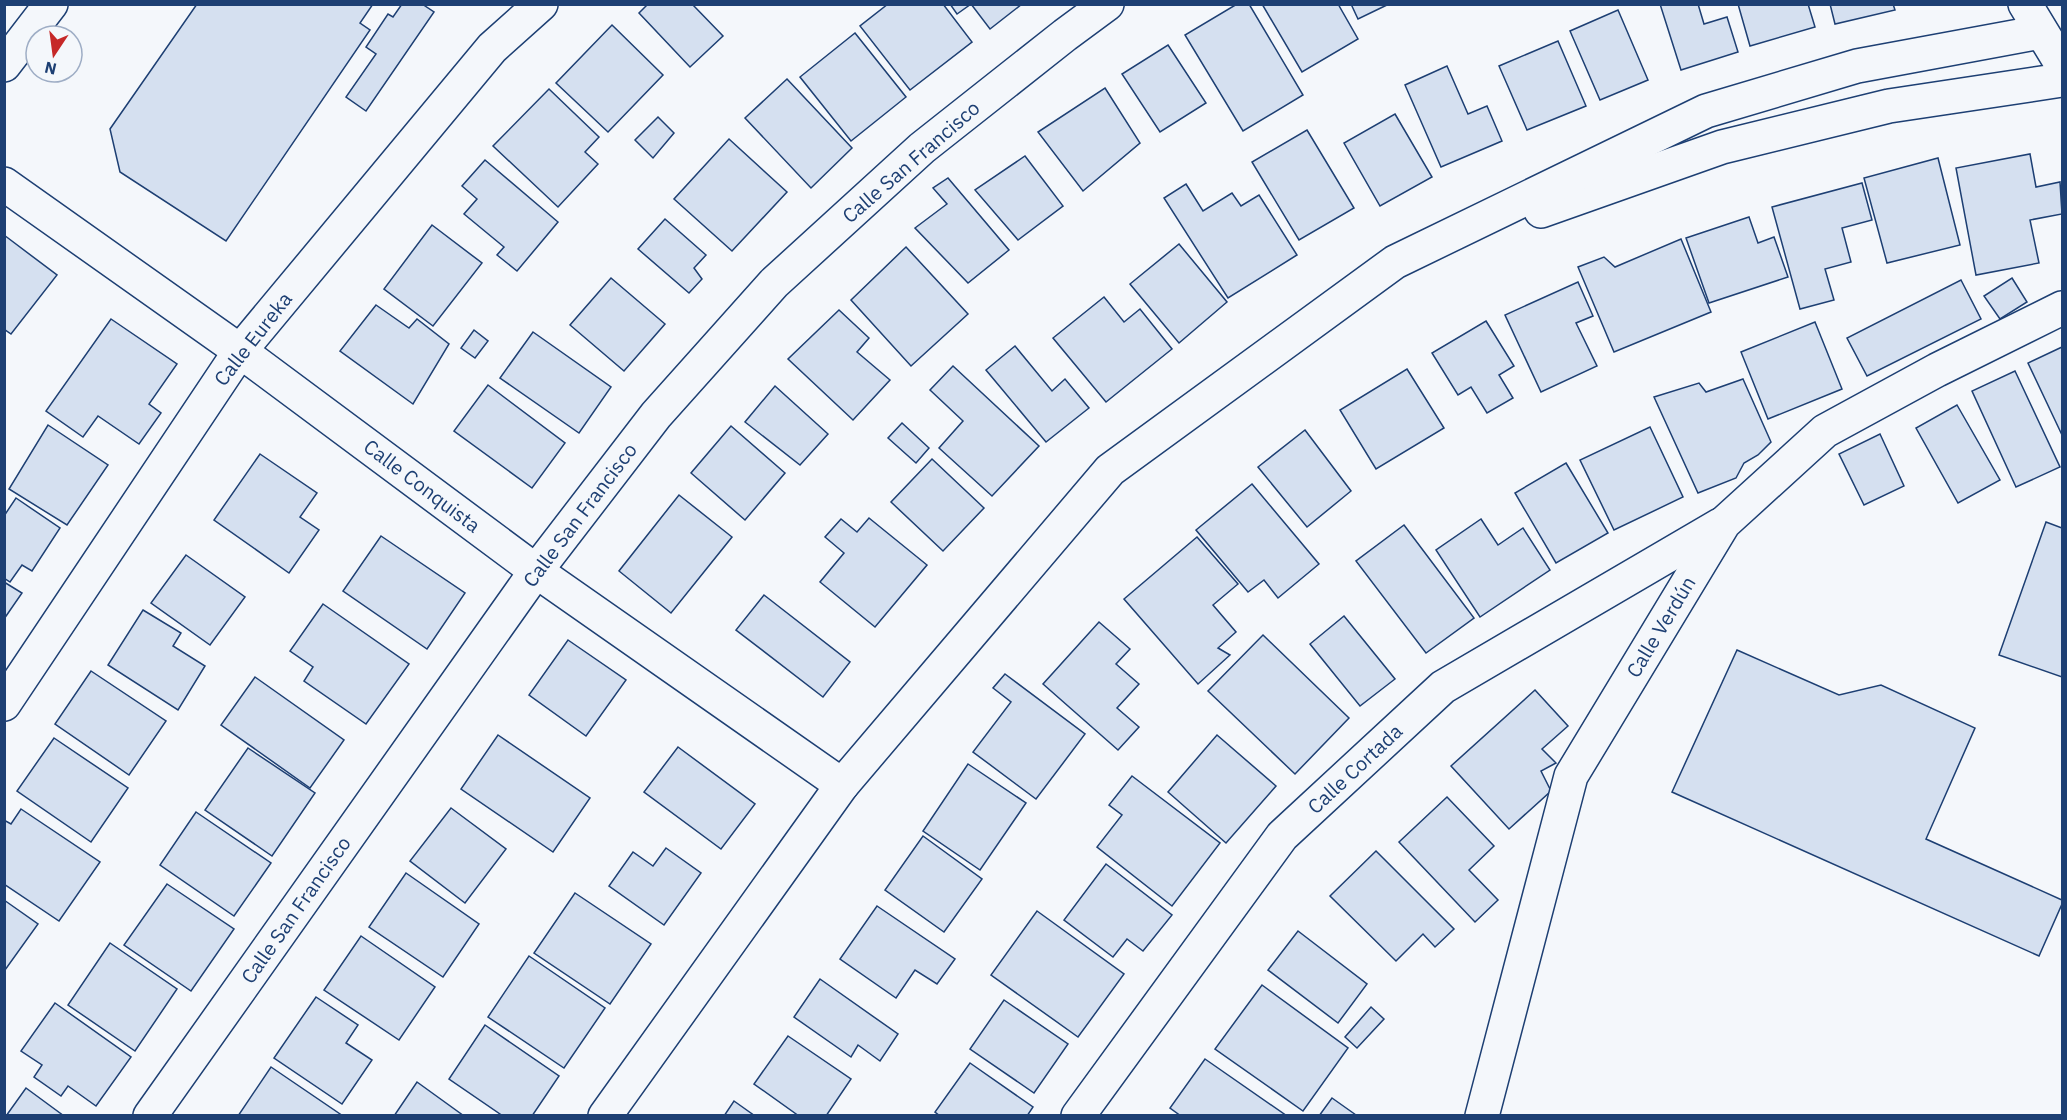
<svg xmlns="http://www.w3.org/2000/svg" width="2067" height="1120" viewBox="0 0 2067 1120" font-family="'IBM Plex Sans',sans-serif">
<style>
.building{fill:#d5e0f0;stroke:#1d3f73;stroke-width:1.5}
.lines{fill:none;stroke-linecap:round;stroke-linejoin:round}
.street-casing{stroke:#1d3f73;stroke-width:36}
.secondary-casing{stroke:#1d3f73;stroke-width:36}
.primary-casing{stroke:#1d3f73;stroke-width:36}
.street{stroke:#f4f7fb;stroke-width:33}
.secondary{stroke:#f4f7fb;stroke-width:33}
.primary{stroke:#f4f7fb;stroke-width:33}
.labels{text-anchor:middle;stroke-width:4.5;stroke-linejoin:round;paint-order:stroke}
.street-label{font-size:20px;fill:#1d3f73;stroke:#f4f7fb}
</style>
<rect width="100%" height="100%" fill="#f4f7fb"/>
<!-- building -->
<g class="building">
<path d="M197,4H373L360,23L370,30L226,241L120,172L110,129Z"/>
<path d="M402,4H422L434,12L366,111L346,97L376,54L366,47L388,14L393,17Z"/>
<path d="M648,4H692L723,36L690,67L639,13Z"/>
<path d="M888,4H943L972,42L910,90L860,26Z"/>
<path d="M950,4H971L957,14Z"/>
<path d="M971,4H1022L990,29Z"/>
<path d="M1237,4H1249L1303,95L1243,131L1185,35Z"/>
<path d="M1262,4H1338L1358,39L1302,72Z"/>
<path d="M1351,4H1389L1358,19Z"/>
<path d="M1660,4H1698L1704,24L1727,17L1738,52L1681,70Z"/>
<path d="M1738,4H1808L1815,27L1750,46Z"/>
<path d="M1830,4H1893L1895,10L1835,24Z"/>
<path d="M1618,10L1648,80L1600,100L1570,31Z"/>
<path d="M612,25L663,75L608,132L556,83Z"/>
<path d="M855,33L906,97L851,141L800,77Z"/>
<path d="M1558,41L1586,106L1527,130L1499,66Z"/>
<path d="M1168,45L1206,103L1160,132L1122,74Z"/>
<path d="M1447,66L1468,114L1487,106L1502,141L1441,167L1405,85Z"/>
<path d="M787,79L852,148L811,188L745,118Z"/>
<path d="M1105,88L1140,143L1083,191L1038,132Z"/>
<path d="M549,89L599,137L585,152L598,164L558,207L493,146Z"/>
<path d="M1395,114L1432,177L1380,206L1344,143Z"/>
<path d="M658,117L674,133L653,158L635,140Z"/>
<path d="M1307,130L1354,208L1299,240L1252,162Z"/>
<path d="M729,139L787,192L732,251L674,199Z"/>
<path d="M2030,154L2036,187L2060,182L2062,214L2030,220L2039,263L1976,275L1956,168Z"/>
<path d="M1025,156L1063,206L1018,240L975,190Z"/>
<path d="M1938,158L1960,245L1887,263L1864,178Z"/>
<path d="M485,160L558,222L517,271L497,255L504,247L464,214L477,199L462,186Z"/>
<path d="M948,178L1009,250L968,283L915,228L947,204L933,188Z"/>
<path d="M1862,183L1872,220L1842,228L1851,262L1825,269L1834,300L1800,309L1772,207Z"/>
<path d="M1186,184L1203,211L1232,193L1241,206L1259,195L1297,255L1228,298L1164,198Z"/>
<path d="M1749,217L1758,243L1774,237L1788,277L1709,303L1686,238Z"/>
<path d="M665,219L706,255L694,268L702,279L689,293L638,249Z"/>
<path d="M432,225L482,263L433,326L384,289Z"/>
<path d="M4,235L57,275L11,334L4,329Z"/>
<path d="M1681,239L1711,312L1614,352L1578,267L1604,257L1615,267Z"/>
<path d="M1179,244L1227,302L1179,343L1130,284Z"/>
<path d="M906,247L968,314L911,366L851,300Z"/>
<path d="M611,278L665,324L624,371L570,325Z"/>
<path d="M2012,278L2027,302L2000,319L1984,296Z"/>
<path d="M1961,280L1981,319L1867,376L1847,338Z"/>
<path d="M1578,282L1593,316L1576,323L1597,366L1541,392L1505,315Z"/>
<path d="M1104,297L1124,322L1140,309L1172,349L1106,402L1053,338Z"/>
<path d="M376,305L409,328L417,319L449,344L413,404L340,351Z"/>
<path d="M839,310L869,338L857,352L890,380L853,420L788,359Z"/>
<path d="M111,319L177,364L149,404L161,413L139,444L98,416L83,437L46,411Z"/>
<path d="M1486,321L1514,366L1499,375L1513,398L1487,413L1471,387L1458,395L1432,353Z"/>
<path d="M1815,322L1842,389L1768,419L1741,352Z"/>
<path d="M474,330L488,341L475,358L461,348Z"/>
<path d="M533,332L611,387L579,433L500,378Z"/>
<path d="M1015,346L1052,391L1065,379L1089,408L1046,442L986,370Z"/>
<path d="M2062,347V435L2028,363Z"/>
<path d="M953,366L1039,446L992,496L939,448L963,421L930,390Z"/>
<path d="M1407,369L1444,428L1376,469L1340,410Z"/>
<path d="M2015,371L2060,467L2016,487L1972,391Z"/>
<path d="M1743,379L1771,442L1758,455L1744,463L1736,478L1698,493L1654,397L1699,383L1706,392Z"/>
<path d="M488,385L565,443L532,488L454,431Z"/>
<path d="M775,386L828,434L800,465L745,422Z"/>
<path d="M1957,405L2000,480L1958,503L1916,428Z"/>
<path d="M902,423L929,448L916,463L888,438Z"/>
<path d="M48,425L108,465L67,525L9,489Z"/>
<path d="M731,426L785,473L745,520L691,473Z"/>
<path d="M1650,427L1683,497L1614,530L1580,460Z"/>
<path d="M1305,430L1351,491L1307,527L1258,467Z"/>
<path d="M1880,434L1904,486L1864,505L1839,454Z"/>
<path d="M260,454L317,493L300,517L319,530L289,573L214,520Z"/>
<path d="M932,459L984,508L943,551L891,502Z"/>
<path d="M1566,463L1608,533L1556,563L1515,493Z"/>
<path d="M1252,484L1319,564L1278,598L1264,580L1248,592L1196,530Z"/>
<path d="M679,495L732,537L671,613L619,571Z"/>
<path d="M16,498L60,528L32,571L22,565L10,582L4,578V516Z"/>
<path d="M869,518L927,565L875,627L820,582L844,553L825,537L841,519L857,532Z"/>
<path d="M1481,519L1498,545L1523,528L1550,570L1480,617L1436,550Z"/>
<path d="M2046,522L2062,528V677L1999,655Z"/>
<path d="M1404,525L1474,618L1426,653L1356,561Z"/>
<path d="M381,536L465,593L427,649L343,591Z"/>
<path d="M1197,537L1238,584L1213,605L1236,632L1218,648L1230,655L1198,684L1124,599Z"/>
<path d="M186,555L245,597L210,645L151,603Z"/>
<path d="M4,582L22,593L4,619Z"/>
<path d="M764,595L850,662L823,697L736,630Z"/>
<path d="M323,604L409,664L366,724L304,681L313,667L290,651Z"/>
<path d="M143,610L181,633L173,646L205,666L178,710L108,665Z"/>
<path d="M1344,616L1395,679L1360,706L1310,644Z"/>
<path d="M1099,622L1130,649L1116,664L1139,684L1117,708L1139,727L1118,750L1043,684Z"/>
<path d="M1263,635L1349,718L1295,774L1208,691Z"/>
<path d="M568,640L626,680L586,736L529,695Z"/>
<path d="M1737,650L1839,695L1881,685L1975,728L1926,839L2062,900V904L2039,956L1672,792Z"/>
<path d="M91,671L166,721L129,775L55,724Z"/>
<path d="M1005,674L1085,734L1036,799L973,752L1011,702L993,688Z"/>
<path d="M255,677L344,740L310,788L221,725Z"/>
<path d="M1535,690L1568,726L1542,749L1556,763L1541,771L1551,791L1509,829L1451,766Z"/>
<path d="M498,735L590,798L553,852L461,789Z"/>
<path d="M1217,735L1276,786L1226,843L1168,792Z"/>
<path d="M54,738L128,788L91,842L17,791Z"/>
<path d="M678,747L755,804L721,849L644,792Z"/>
<path d="M248,748L315,793L272,856L205,810Z"/>
<path d="M968,764L1026,803L980,870L923,831Z"/>
<path d="M1132,776L1220,843L1172,906L1097,847L1122,815L1109,805Z"/>
<path d="M1447,797L1494,846L1469,870L1498,900L1475,922L1399,842Z"/>
<path d="M451,808L506,849L465,903L410,861Z"/>
<path d="M21,809L100,862L59,921L4,884V820L11,824Z"/>
<path d="M196,812L271,863L234,916L160,865Z"/>
<path d="M923,836L982,879L944,932L885,890Z"/>
<path d="M666,848L701,873L664,925L609,886L633,852L653,866Z"/>
<path d="M1376,851L1454,929L1435,947L1423,934L1396,961L1330,896Z"/>
<path d="M1106,864L1172,915L1143,951L1127,939L1113,957L1064,920Z"/>
<path d="M406,873L479,924L443,977L369,927Z"/>
<path d="M167,884L234,929L191,991L124,945Z"/>
<path d="M575,893L651,944L610,1004L534,953Z"/>
<path d="M4,900L38,924L5,970H4Z"/>
<path d="M877,906L955,959L937,984L915,970L896,998L840,959Z"/>
<path d="M1037,911L1124,974L1078,1037L991,975Z"/>
<path d="M1298,931L1367,984L1338,1023L1268,970Z"/>
<path d="M361,936L435,987L399,1040L324,990Z"/>
<path d="M110,943L177,989L135,1051L68,1005Z"/>
<path d="M529,956L605,1008L564,1068L488,1017Z"/>
<path d="M820,979L898,1034L880,1061L858,1045L851,1057L794,1017Z"/>
<path d="M1262,985L1348,1048L1303,1111L1215,1049Z"/>
<path d="M316,997L358,1025L346,1043L372,1060L342,1104L274,1058Z"/>
<path d="M1004,1000L1068,1044L1034,1093L970,1049Z"/>
<path d="M55,1003L131,1057L96,1106L68,1086L61,1096L34,1077L42,1065L21,1051Z"/>
<path d="M1371,1007L1384,1019L1357,1048L1345,1037Z"/>
<path d="M485,1025L559,1076L532,1116H503L449,1079Z"/>
<path d="M788,1036L851,1079L826,1116H799L754,1084Z"/>
<path d="M1205,1059L1287,1116H1181L1170,1108Z"/>
<path d="M970,1063L1033,1107L1027,1116H940L935,1112Z"/>
<path d="M271,1067L343,1116H238Z"/>
<path d="M417,1082L464,1116H394Z"/>
<path d="M26,1088L64,1116H6Z"/>
<path d="M1332,1098L1356,1115L1319,1116Z"/>
<path d="M734,1101L755,1116H724Z"/>
</g>
<g class="lines">
<!-- street casing -->
<g class="street-casing">
<g id="street">
<path d="M4,65L51,4"/>
<path d="M4,184L240,351L536,571L842,785"/>
<path d="M4,704L240,351L492,48L541,4"/>
<path d="M150,1116L536,571L656,415L774,283L922,148L1065,35L1107,4"/>
<path d="M1078,1116L1282,836L1443,687L1720,525"/>
<path d="M1482,1116L1571,776L1724,523L1825,431L1937,370L2062,308"/>
</g>
</g>
<!-- secondary casing -->
<g class="secondary-casing">
<g id="secondary">
<path d="M1541,211L1722,147L1889,106L2062,80"/>
<path d="M605,1116L842,785L1110,470L1395,262L1706,111L1857,66L2041,32"/>
</g>
</g>
<!-- primary casing -->
<g class="primary-casing">
<path id="primary" d="M2025,4L2062,65"/>
</g>
<!-- street -->
<use href="#street" class="street"/>
<!-- secondary -->
<use href="#secondary" class="secondary"/>
<!-- primary -->
<use href="#primary" class="primary"/>
</g>
<g class="labels">
<!-- street labels -->
<g class="street-label">
<text transform="translate(911 162) rotate(-41)" y="7">Calle San Francisco</text>
<text transform="translate(253 339) rotate(-52)" y="7">Calle Eureka</text>
<text transform="translate(422 486) rotate(37)" y="7">Calle Conquista</text>
<text transform="translate(580 515) rotate(-53)" y="7">Calle San Francisco</text>
<text transform="translate(1661 627) rotate(-59)" y="7">Calle Verdún</text>
<text transform="translate(1355 769) rotate(-43)" y="7">Calle Cortada</text>
<text transform="translate(296 910) rotate(-55)" y="7">Calle San Francisco</text>
</g>
</g>
<!-- border -->
<rect width="2067" height="1120" fill="none" stroke="#1d3f73" stroke-width="12"/>
<!-- north arrow -->
<g transform="translate(54 54) rotate(193)"><circle r="28" fill="#f4f7fb" stroke="#9eadc5" stroke-width="1.5"/>
<path d="M0-4.5L10 22L0 15L-10 22Z" fill="#c62828"/>
<text y="-9" font-size="16" font-weight="bold" text-anchor="middle" fill="#1d3f73">N</text>
</g>
</svg>
